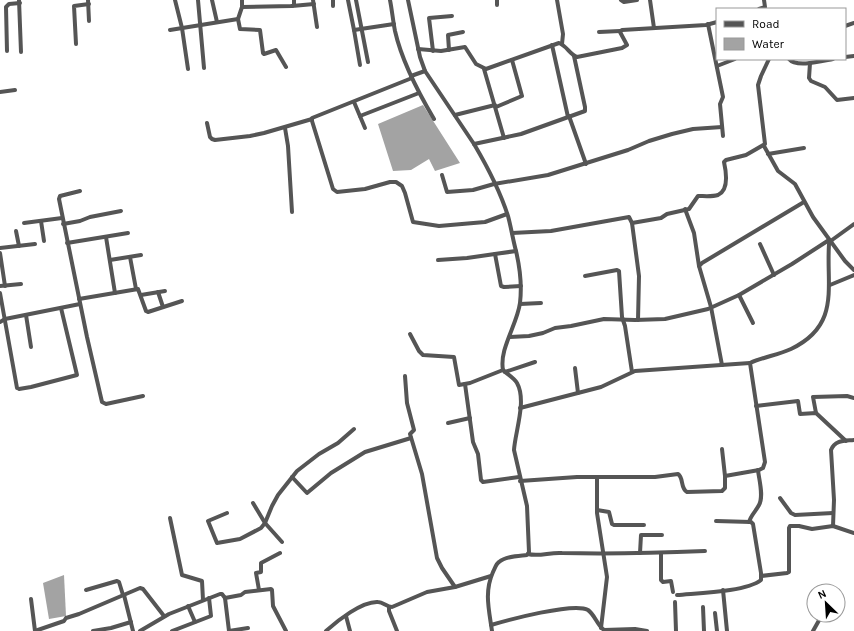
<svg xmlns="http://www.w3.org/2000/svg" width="854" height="631" viewBox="0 0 854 631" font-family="Karla,sans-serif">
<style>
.water{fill:#a3a3a3}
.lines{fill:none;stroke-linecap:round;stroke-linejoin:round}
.street{stroke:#555;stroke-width:4}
</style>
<rect width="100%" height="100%" fill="#fff"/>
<!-- water -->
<g class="water">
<path d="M423,105L460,163L435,171L429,159L411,170L393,171L378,124Z"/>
<path d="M64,575L66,616L49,619L43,583Z"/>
</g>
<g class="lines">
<!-- street -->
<g class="street">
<path d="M19,0L21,52"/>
<path d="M88,0L89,21"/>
<path d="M175,0L182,28L188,69"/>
<path d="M198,0L204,68"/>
<path d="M212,0L217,22"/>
<path d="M313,0L317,27"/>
<path d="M333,0V6"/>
<path d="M348,0L354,30L394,24"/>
<path d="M356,0L368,62"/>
<path d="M390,0C392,10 393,21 395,31C402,62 418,92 434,119"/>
<path d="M408,0L420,57L425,71L474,144C487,166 500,191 508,216C511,227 513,240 516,251C520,268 522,286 520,303C517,325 499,349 503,370C507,374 514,378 517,383C527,401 515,432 514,450L527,506L529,552L527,555C518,556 506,556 499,562C496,564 495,568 493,572C484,592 489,610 492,631"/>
<path d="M497,0V5"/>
<path d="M557,0L563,34L562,44"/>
<path d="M621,0L624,2L637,0"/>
<path d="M650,0L654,28"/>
<path d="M292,6L314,4"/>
<path d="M242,7L292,6L294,4V0"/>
<path d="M759,9L765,7L764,0"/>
<path d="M238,19L240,29L260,30L263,53L264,54L276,50L286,67"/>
<path d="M708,24L723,97L720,104L723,136"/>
<path d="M845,26L854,23"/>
<path d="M170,30L238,19L242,7V0"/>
<path d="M354,30L360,65"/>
<path d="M599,32L620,31"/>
<path d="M76,44L74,6L89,4"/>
<path d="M552,45L568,117"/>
<path d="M418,49L441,51L465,47L476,64L486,69L559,43C567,46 570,55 577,57L622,48L627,45L620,32L622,30L706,25L717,22"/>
<path d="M449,50L448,35L463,32"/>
<path d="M7,51L6,7L9,4L20,3"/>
<path d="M433,51L429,18L452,16"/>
<path d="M845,57L854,56"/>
<path d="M789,59C796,68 822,61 833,59"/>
<path d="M810,63L809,78L811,81L825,87L837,100L854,98"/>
<path d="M717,66L735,59"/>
<path d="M484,69L504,138"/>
<path d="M411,76L425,71"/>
<path d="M412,78L312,118V121L333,189L337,192L365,189L390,182H396L402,186L405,193L413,222L439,226L485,222L507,214"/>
<path d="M0,92L15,90"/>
<path d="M354,102L365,128"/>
<path d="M496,107L522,96L512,60"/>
<path d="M455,115L495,105"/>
<path d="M360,116L419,93"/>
<path d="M569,116L586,164"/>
<path d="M207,123L210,137L212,139L215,140L250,136L264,133L312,119"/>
<path d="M285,128L288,146L292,212"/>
<path d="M474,144L521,134L585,111V107L574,56"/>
<path d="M764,146L778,171L795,184L813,217L845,261L854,270"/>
<path d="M768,154L804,148"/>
<path d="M442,175L447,192L473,190L494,184L548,175L628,150L649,141L672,134L693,129L722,127"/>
<path d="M80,191L60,196L59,199L87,337L102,402L106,404L143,396"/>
<path d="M685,209L694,233L699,266"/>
<path d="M41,221L44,241"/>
<path d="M24,223L62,218"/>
<path d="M632,223L661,218L667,214L689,209L698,196C704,196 712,197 718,195C729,190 726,171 724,162L726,160L746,155L765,144L758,85L761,76L769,59"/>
<path d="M63,224L80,221L90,217L121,211"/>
<path d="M16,231L19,246"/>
<path d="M512,233L551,231L629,217L632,223L639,276L638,320"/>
<path d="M106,237L115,293"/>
<path d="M67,243L128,233"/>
<path d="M760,244L774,275"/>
<path d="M0,248L35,244"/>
<path d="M0,253L5,286"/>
<path d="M495,254L501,286L504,287L521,286"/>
<path d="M130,257L136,289"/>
<path d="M110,260L141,255"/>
<path d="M438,260L467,258L516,251"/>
<path d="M585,276L617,270L619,271L622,317L625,326L632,372"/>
<path d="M830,285L854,275"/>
<path d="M0,286L21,284"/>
<path d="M158,292L163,307"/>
<path d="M0,293L17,388"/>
<path d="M141,295L165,291"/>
<path d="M739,295L753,323"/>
<path d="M79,299L138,289L146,311L148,312L182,301"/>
<path d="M520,304L541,303"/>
<path d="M26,315L31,347"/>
<path d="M0,322L5,319L80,304"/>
<path d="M410,334L419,351L423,355L454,357L459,385L470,383L503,370"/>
<path d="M510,337L529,336L543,333L555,328L571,326L604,319L635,320L665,319L708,309L739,295L792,264L829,240"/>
<path d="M722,365L711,307L699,266L702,263L804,202"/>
<path d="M575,368L578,393"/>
<path d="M505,372L535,362"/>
<path d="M405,376L407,403L414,430L410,434L422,474L437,558L442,568L455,587"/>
<path d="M465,384L473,442L478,454L481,480L483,482L519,477"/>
<path d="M19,389L31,387L77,375L61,308"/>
<path d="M756,406L798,401L800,414L816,413L846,441"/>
<path d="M520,408L601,387L635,371L750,363"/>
<path d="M816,413L813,397L847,396L854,398"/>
<path d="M448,423L470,418"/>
<path d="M722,449L725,476"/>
<path d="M292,477L307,493L331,473L365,452L411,438"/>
<path d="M597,477V513L607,577L601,628"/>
<path d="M520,481L577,477H655L678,474C684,478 680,488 687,492L722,491L725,488V476L759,470L763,468L765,462L750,363C763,357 778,355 791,349C841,325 826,287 829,244L832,240L854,224"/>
<path d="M780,498L791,513L795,515L833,513"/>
<path d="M253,503L265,523L282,542"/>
<path d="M597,510L609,512L612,524L614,525H644"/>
<path d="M227,513L208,521L217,543L240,539L261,528L265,523L272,506L278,495L297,471L319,454L338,443L354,429"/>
<path d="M170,518L182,575L202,581L203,600"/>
<path d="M749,522C751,515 756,511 759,505C764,496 759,480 758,470"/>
<path d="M833,526L834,500L831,450C835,440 844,441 854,440"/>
<path d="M640,553L641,535H662"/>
<path d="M661,553V580L663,582L671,581L673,592"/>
<path d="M528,554C539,557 550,552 562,553C609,554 657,553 705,551"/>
<path d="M761,576L787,573L789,572V528L790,526H799L812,529L833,526L854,533"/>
<path d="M86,590L117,581L119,582L123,595"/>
<path d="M259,590L256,573L261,572V563L280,553"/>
<path d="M723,590L727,631"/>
<path d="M124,595L133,631"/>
<path d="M677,595C697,593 746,592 761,580V573L753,524L751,522L716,521"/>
<path d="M225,598L229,631"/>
<path d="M31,599L35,631"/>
<path d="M675,602L676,631"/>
<path d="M188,606L195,622"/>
<path d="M389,607V611L397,631"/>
<path d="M703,607L704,631"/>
<path d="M715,613L717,631"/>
<path d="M346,616L350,631"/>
<path d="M491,625C508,620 574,602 588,610C595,615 597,625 604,630L635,629L647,631"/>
<path d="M35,631L64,621L66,618L79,614L140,588L143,589L164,616"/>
<path d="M93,631L111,628L131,622"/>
<path d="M140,631L169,614L220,594H222L225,598L241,595L245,592L271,589L272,590L273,606L286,631"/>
<path d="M172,631L211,616L209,598"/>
<path d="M229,631L248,628"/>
<path d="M326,631C337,621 362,601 378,602C383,602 387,607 392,607L427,592L455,587L491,576"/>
<path d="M813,631L822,615"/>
</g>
</g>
<!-- legend -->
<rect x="716" y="8" width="130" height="52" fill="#ffffff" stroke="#999999"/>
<rect x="724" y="21" width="20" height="6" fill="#555555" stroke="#999999"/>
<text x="752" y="28" font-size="12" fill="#000000">Road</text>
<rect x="724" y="38" width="20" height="12" fill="#a3a3a3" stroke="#999999"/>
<text x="752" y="48" font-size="12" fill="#000000">Water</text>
<!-- north arrow -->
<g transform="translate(826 603) rotate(335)"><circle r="19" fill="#ffffff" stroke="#999999"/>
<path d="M0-3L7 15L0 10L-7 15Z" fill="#000000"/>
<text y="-6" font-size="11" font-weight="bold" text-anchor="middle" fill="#000000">N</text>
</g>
</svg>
